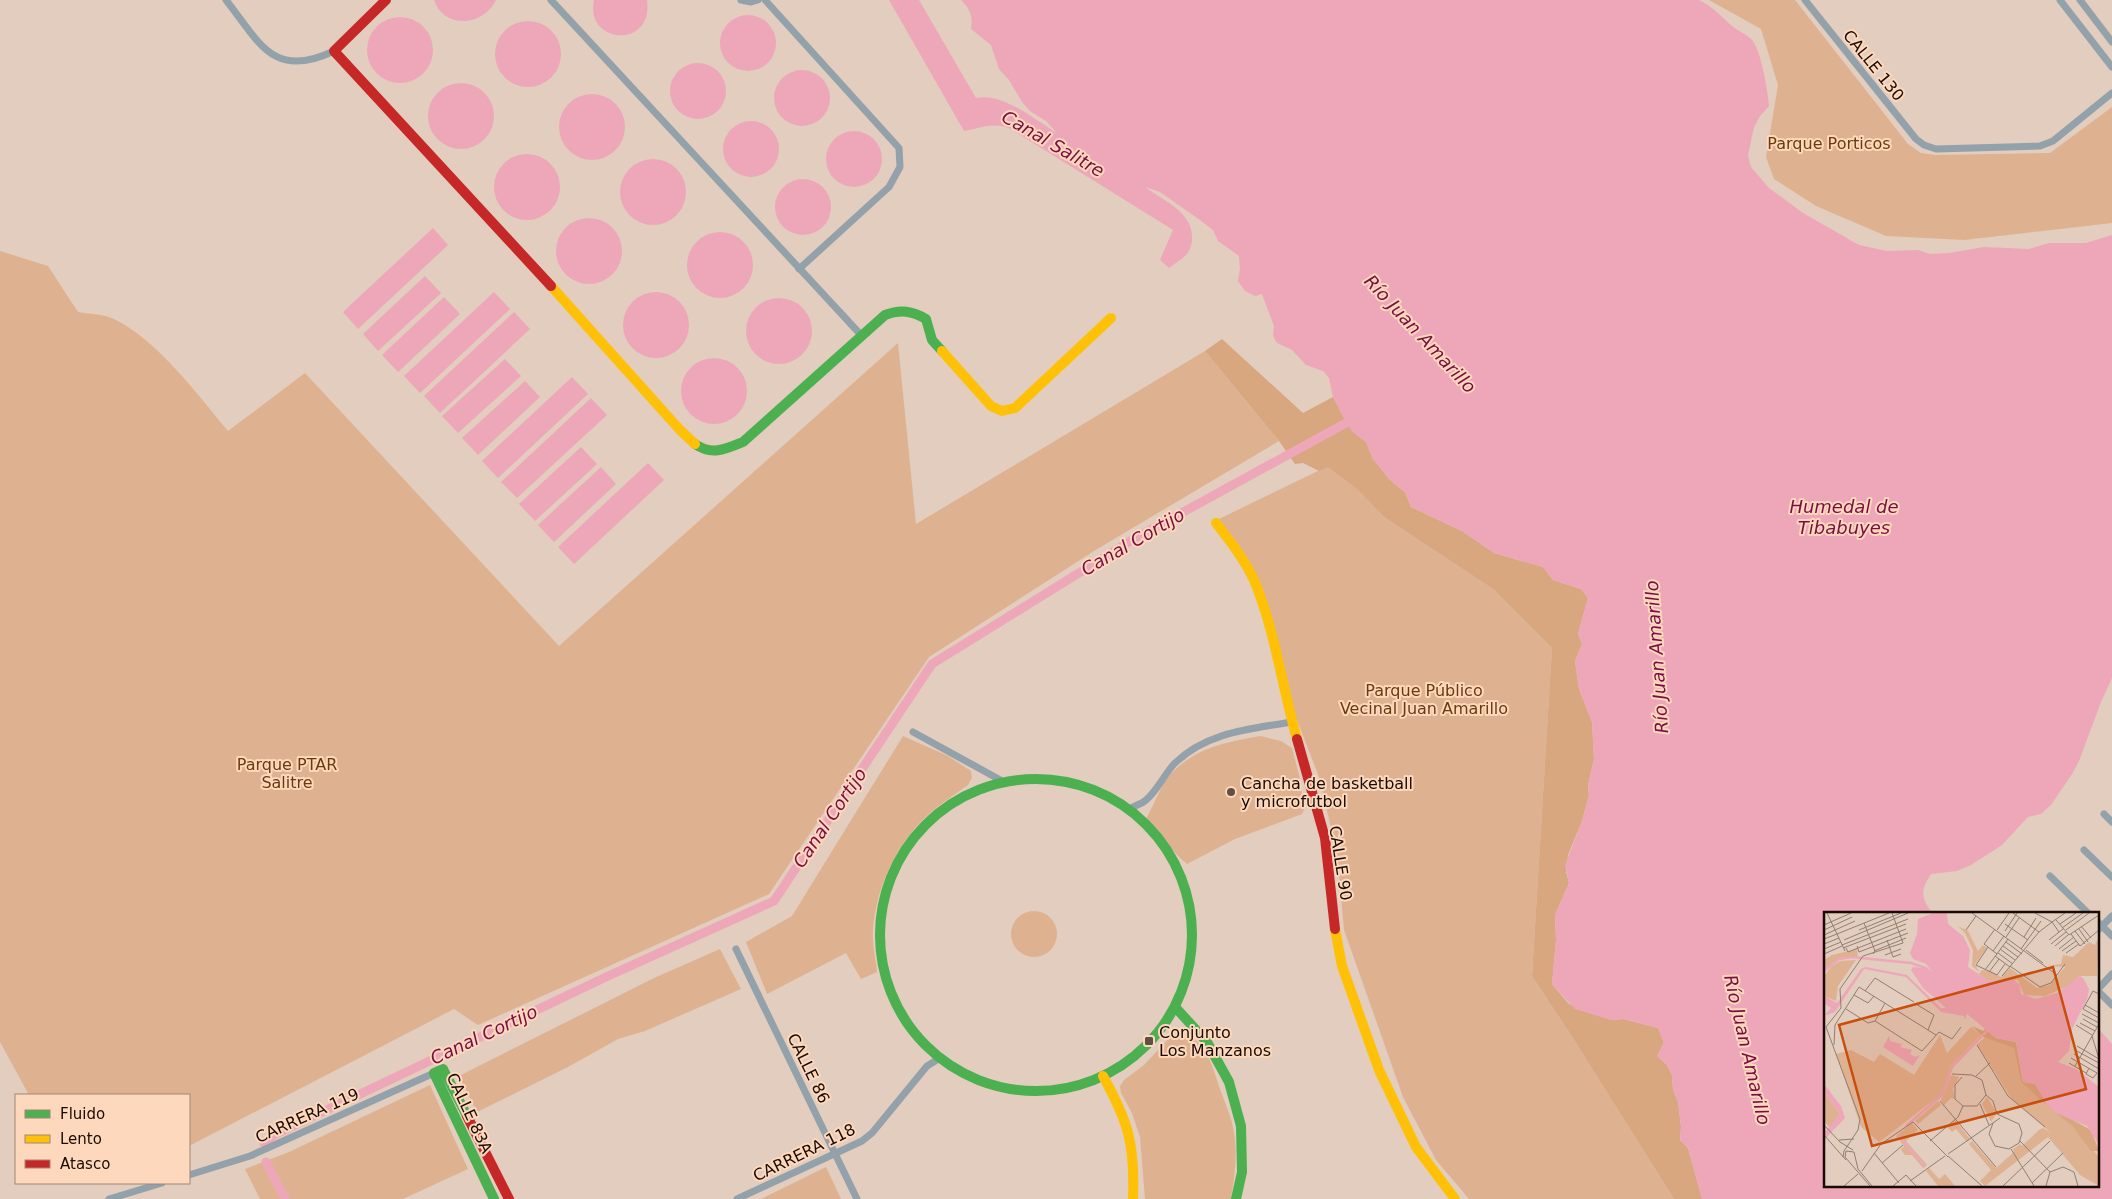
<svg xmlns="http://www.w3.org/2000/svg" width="2112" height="1199" viewBox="0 0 2112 1199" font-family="'DejaVu Sans',sans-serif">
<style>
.green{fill:#deb291}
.forest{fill:#d8a67f}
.water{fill:#eea7b9}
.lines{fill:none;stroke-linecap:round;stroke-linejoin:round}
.canal{stroke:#eea7b9;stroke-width:9}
.street{stroke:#93a1aa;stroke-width:7}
.fast{stroke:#4caf50;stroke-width:10}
.slow{stroke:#ffc107;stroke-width:10}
.jam{stroke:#c62828;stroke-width:10}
.poi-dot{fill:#5f4f44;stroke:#fed8bc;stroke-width:2}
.labels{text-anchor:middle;stroke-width:4;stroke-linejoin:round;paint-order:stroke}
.street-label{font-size:16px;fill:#180b03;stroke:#fed8bc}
.park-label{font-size:16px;fill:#6a3a0c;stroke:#fed8bc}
.poi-label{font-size:16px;fill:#180b03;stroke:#fed8bc;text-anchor:start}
.water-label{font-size:18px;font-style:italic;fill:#7a0c43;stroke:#fed8bc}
.inset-river{fill:none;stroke:#eea7b9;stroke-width:2.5}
.inset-road{fill:none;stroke:#917f73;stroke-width:1}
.view{fill:#c94d0b;fill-opacity:0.15;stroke:#c94d0b;stroke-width:2.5}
.inset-edge{fill:none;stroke:#180b03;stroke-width:2.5}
</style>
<rect width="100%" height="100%" fill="#e2cdbe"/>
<!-- green -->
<g class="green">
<path d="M1709,0H1795L1908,144L1921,153L1935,155L2050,153L2112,107V223L1964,240L1886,236L1816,206L1774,179L1766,157L1778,85L1761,29Z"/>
<path d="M0,251L48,266L78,312C89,314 105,314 116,320C160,343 196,393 228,431L305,373L559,646L898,343L916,524L1205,351L1279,441L1094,551L929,657L769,894L478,1025L454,1009L189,1146V1095H29L0,1042Z"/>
<path d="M1328,466L1357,489L1384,517L1493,589L1552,648L1532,976L1571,1035L1674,1199H1469L1436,1160L1403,1097L1344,930L1337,853L1319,777L1292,707L1266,605L1219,519Z"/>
<path d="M903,736L948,756L971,771L972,778L968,785C954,795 940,804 928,815C896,844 876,888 873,930C872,944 876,959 877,972L861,979L846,953L767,994L746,942L792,916Z"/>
<path d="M1260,736L1281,741L1292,748L1299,775L1304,810L1302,814L1235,839L1187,864C1173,853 1159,833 1146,819C1154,805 1160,787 1170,775C1194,748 1226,742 1260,736Z"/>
<circle cx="1034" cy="934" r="23"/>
<path d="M720,949L741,989L645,1031L618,1039L568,1067L477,1112L459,1076L654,978Z"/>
<path d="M1180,1031C1208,1043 1211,1063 1220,1089C1226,1106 1234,1122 1235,1141C1237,1159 1234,1181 1231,1199H1145L1140,1137L1132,1113L1121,1093L1120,1086L1124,1080L1144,1065L1171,1036Z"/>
<path d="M430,1085L468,1169L403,1199H260L245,1169L289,1152Z"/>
<path d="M826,1167L841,1199H761Z"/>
</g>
<!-- forest -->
<path class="forest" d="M1222,339L1303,413L1333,397L1352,431L1366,442L1373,459L1390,480L1405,492L1411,507L1462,531L1494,553L1543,567L1553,580L1581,589L1588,598L1578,634L1582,644L1575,661L1579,689L1592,722L1594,759L1588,785L1589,795L1582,821L1568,855L1566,872L1569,883L1555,915L1556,940L1552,984L1569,1004L1611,1020L1623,1019L1658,1028L1664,1043L1657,1056L1667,1065L1672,1075L1673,1090L1678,1102L1681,1127L1680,1140L1688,1148L1702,1199H1674L1571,1035L1532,976L1552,648L1493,589L1384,517L1357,489L1328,467L1319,471L1303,463L1295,464L1279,441L1205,351Z"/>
<!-- water -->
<g class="water">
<path d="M434,0H496C484,26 444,30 434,0Z"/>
<path d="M594,0H647C654,50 584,44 594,0Z"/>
<path d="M889,0H919L976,98C1003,92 1035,120 1057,133L1046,121L1030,111L1022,102L1009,80L999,69L991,45L971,29C973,16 970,9 961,0H1699C1713,7 1721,16 1732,26C1738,31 1746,34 1751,39C1761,48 1768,92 1769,106L1760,116L1754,127L1748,155L1751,167L1769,188L1803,213L1859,245L1887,251L1918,250L1930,254L1949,253L1984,247L2029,249L2049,243H2086L2112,235V678L2101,702L2079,761L2072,774L2051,805L2041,814L2028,817L2002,845L1971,865L1957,871L1931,874C1920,891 1921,897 1932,913H1826V1185H2098V1028L2112,1044V1199H1702L1688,1148L1680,1140L1681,1127L1678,1102L1673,1090L1672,1075L1667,1065L1657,1056L1664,1043L1658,1028L1623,1019L1611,1020L1575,1009L1552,984L1556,940L1555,915L1569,883L1565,865L1582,821L1589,795L1588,785L1594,759L1592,722L1579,689L1575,661L1582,644L1578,634L1588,598L1581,589L1553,580L1543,567L1494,553L1462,531L1411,507L1405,492L1390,480L1373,459L1366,442L1352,431L1346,423L1333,397L1329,378L1323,371L1306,365L1292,350L1277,343L1273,336L1274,326L1262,294L1255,296L1245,291L1238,281L1240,269L1239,256L1218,241L1213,230L1200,220L1160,192L1145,187C1162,200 1194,212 1192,239C1192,244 1190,250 1187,254C1183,259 1175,263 1169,268L1160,260L1173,230L1009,128C995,122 979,128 964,131Z"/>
<circle cx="748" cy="43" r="28"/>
<circle cx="400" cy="50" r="33"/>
<circle cx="528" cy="54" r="33"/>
<circle cx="698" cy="91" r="28"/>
<circle cx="802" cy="98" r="28"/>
<circle cx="461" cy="116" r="33"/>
<circle cx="592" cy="127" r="33"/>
<circle cx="751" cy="149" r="28"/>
<circle cx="854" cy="159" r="28"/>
<circle cx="527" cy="187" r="33"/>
<circle cx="653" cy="192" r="33"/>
<circle cx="803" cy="207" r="28"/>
<circle cx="589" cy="251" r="33"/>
<path d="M433,228L448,245L358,329L343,312Z"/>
<circle cx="720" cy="265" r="33"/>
<path d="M425,276L441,293L378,351L363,334Z"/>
<circle cx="656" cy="325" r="33"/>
<path d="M494,292L510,309L420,393L404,376Z"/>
<path d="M444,297L460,314L398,372L382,355Z"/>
<circle cx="779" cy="331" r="33"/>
<path d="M514,312L530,329L440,413L424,396Z"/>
<circle cx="714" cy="391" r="33"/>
<path d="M505,359L521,376L458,433L442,416Z"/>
<path d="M572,377L588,394L498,478L482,461Z"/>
<path d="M525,381L540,397L478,455L462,438Z"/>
<path d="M591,398L607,415L517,498L501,482Z"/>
<path d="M581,447L597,464L535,521L519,504Z"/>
<path d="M648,463L664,480L574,564L558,547Z"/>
<path d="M601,467L616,484L554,542L538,525Z"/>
</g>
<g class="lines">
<!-- canal -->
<g class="canal">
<path d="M264,1143L274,1135L606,977L774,901L932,664L1132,540L1346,423"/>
<path d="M266,1162L285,1199"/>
</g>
<!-- street -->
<g class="street">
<path d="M226,0C260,43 273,80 334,51"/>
<path d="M551,0L861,335"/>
<path d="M741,0L751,2L758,0"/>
<path d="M765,0L899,148L900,167L889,187L799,269"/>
<path d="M1805,0L1916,139L1924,145L1936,149L2040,146L2053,141L2112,93"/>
<path d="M2060,0L2112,67"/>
<path d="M2080,0L2112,42"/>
<path d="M913,732L1004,782"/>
<path d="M1129,809C1134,806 1142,804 1146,800C1157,791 1164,775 1174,764C1206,732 1250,729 1292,722"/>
<path d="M2104,814L2112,822"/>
<path d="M2084,850L2112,877"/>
<path d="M2050,876L2088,913"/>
<path d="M2098,922L2112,936"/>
<path d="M2098,930L2112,916"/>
<path d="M736,949L857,1199"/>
<path d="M2098,989L2112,974"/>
<path d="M2098,991L2112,1005"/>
<path d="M189,1175L250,1156L434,1073"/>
<path d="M109,1199L162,1183"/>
<path d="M737,1199L862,1141L872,1133L927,1066L940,1058"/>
</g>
<!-- fast -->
<g class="fast">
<path d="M695,444C712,456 726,449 743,442L885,315C901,309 912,311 926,319L932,340L942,351"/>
<circle cx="1036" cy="935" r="156"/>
<path d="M1176,1008L1207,1042L1229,1082L1241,1126L1242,1172L1236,1199"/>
<path d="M467,1116L443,1069L434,1073L494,1199"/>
</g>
<!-- slow -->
<g class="slow">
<path d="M551,286L680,430L695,444"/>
<path d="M942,351L991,406L1002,411L1015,408L1111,318"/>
<path d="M1216,523C1230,541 1244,559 1254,580C1275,630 1282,687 1297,739"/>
<path d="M1335,929L1342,966L1379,1070L1416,1147L1455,1199"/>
<path d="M1103,1076C1129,1123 1135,1145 1133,1199"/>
</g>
<!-- jam -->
<g class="jam">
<path d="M386,0L334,51L551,286"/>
<path d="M1297,739L1325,838L1335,929"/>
<path d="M467,1116L509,1199"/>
</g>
</g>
<!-- markers -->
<g class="poi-dot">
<circle cx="1231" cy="792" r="5"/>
<rect x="1144" y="1036" width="10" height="10" rx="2.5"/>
</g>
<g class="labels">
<!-- street labels -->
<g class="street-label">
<text transform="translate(1874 65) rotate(51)" y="6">CALLE 130</text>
<text transform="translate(1341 863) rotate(81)" y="6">CALLE 90</text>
<text transform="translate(809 1068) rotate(64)" y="6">CALLE 86</text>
<text transform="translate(470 1113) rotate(65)" y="6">CALLE 83A</text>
<text transform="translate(307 1115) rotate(-24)" y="6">CARRERA 119</text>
<text transform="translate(804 1152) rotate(-26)" y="6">CARRERA 118</text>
</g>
<!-- park labels -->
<g class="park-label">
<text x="1829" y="149">Parque Porticos</text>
<text x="1424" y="696">Parque Público<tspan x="1424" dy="18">Vecinal Juan Amarillo</tspan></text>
<text x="287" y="770">Parque PTAR<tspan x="287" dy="18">Salitre</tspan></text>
</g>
<!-- poi labels -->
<g class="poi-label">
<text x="1241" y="789">Cancha de basketball<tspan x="1241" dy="18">y microfutbol</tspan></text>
<text x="1159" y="1038">Conjunto<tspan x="1159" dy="18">Los Manzanos</tspan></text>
</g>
<!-- water labels -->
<g class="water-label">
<text transform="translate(1053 144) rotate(30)" y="6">Canal Salitre</text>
<text transform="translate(1420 334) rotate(47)" y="6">Río Juan Amarillo</text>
<text x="1844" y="513">Humedal de<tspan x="1844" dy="21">Tibabuyes</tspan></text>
<text transform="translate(1133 542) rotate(-30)" y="6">Canal Cortijo</text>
<text transform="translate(1657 657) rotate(-94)" y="6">Río Juan Amarillo</text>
<text transform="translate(830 818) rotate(-56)" y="6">Canal Cortijo</text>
<text transform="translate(484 1035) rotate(-25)" y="6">Canal Cortijo</text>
<text transform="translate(1747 1050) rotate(77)" y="6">Río Juan Amarillo</text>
</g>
</g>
<!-- overview -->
<g transform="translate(1824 912)">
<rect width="275" height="275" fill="#e2cdbe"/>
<path d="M134,14L144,19L154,39L159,33L163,36L151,52L155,60L148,54L149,38L141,21ZM275,25L273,64H256L244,74L221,84L200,83L194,68L164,69L155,62L158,58L167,59L177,65L186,56L213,76L226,73L241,55L224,54L237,52L239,43L249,45L265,30L271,33ZM33,37L34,45L16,46L0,57V48L8,43ZM32,48L14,74L12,89L0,84V64L7,55L16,49ZM147,115L157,123L127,154L118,182L55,230L37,215L12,142L27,138L50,150L56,142L90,163L116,123L123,141ZM163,124L190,136L197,170L249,215L275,245V274L256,263L224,225L161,274L156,269L167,258L145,232L148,229L172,256L190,240L189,237L196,232L198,234L215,218L219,216L227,221L187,186L177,170L153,132ZM127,163L135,165L129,177L131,187L127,186L120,193L117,188ZM0,180L16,202L6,216L0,209ZM163,185L173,201L167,210L158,192ZM114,189L117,193L94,212L91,209ZM131,208L146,227L143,230L132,217L128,220L123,215ZM88,211L94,218L82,229L103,253L99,256L88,243H81L77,238L80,234L72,224ZM105,256L115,267L121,262L131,274H114L102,259Z" fill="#deb291"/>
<path d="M148,114L159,119L161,117L172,126L192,130L199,170L211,172L227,196L267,218L275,239H267L249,215L220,191L197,170L190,136L159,125Z" fill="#d8a67f"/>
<path d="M109,1H123L124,12L139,24L146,38L144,55L164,68L189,67L196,73L197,82L212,87L233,81L256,64L259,66L265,77L263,87L248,117L245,139L234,150L252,157L275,175V233L263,214L232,201L223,193L211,172L199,170L192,130L172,126L143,102L141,108L140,104L117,100L82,65L40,57L11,100L0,104L7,96L0,91V84L13,91L37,57L42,55L83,63L117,96H122L99,76L87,58L89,55L101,56L110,62L102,52L89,47L86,41L93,22L94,7ZM65,124L66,129L78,132L76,135L88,138L86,142L91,145L96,143L89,154L59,135ZM0,172L17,194L21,206L0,228V221L16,202L0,180Z" fill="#eea7b9"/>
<path class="inset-river" d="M0,59L15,47L27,45L87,51L102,56L111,64M82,214L118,183L128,155L163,119M74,223L101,255"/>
<path class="inset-road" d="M3,1L13,22L65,1M148,1L233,63M189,1L215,20M211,1L228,10L241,1M232,8L245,23L275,3M40,11L51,39L49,42M181,12L204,28M236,12L252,1M0,13L27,1M257,14L267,26M238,16L259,1M171,17L160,32L173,42M255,17L264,30M0,18L28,5M35,18L77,1M142,18L152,4M173,18L185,1M242,18L265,1M181,19L193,1M251,19L261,32M247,22L256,34L275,18M0,23L31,9M182,25L195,6M200,25L212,6M0,27L13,22L21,39M20,28L84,1M63,28L69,45L77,42M225,28L239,17M182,30L198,42M0,32L15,26M227,32L242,20M18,33L84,7M33,34L35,40L84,21M179,34L194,45M231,34L244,23M164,35L152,53L173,63L181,52M19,36L82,12M22,36L24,40L82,17M0,37L17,30M176,37L191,48M197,37L217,9M235,37L250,25M202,38L219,51M50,39L82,26M169,39L180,24M238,39L252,29M174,41L189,52M242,41L255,32M0,42L18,34M61,43L77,37M171,44L186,55M186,54L216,75L227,71L241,52M161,58L184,27M165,60L175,47M178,64L215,20L228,10L235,20M41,79L51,66L90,90M275,82L269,79L259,97L275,106M30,83L44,91L50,84M61,91L51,109L98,139L115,120L128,127L137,115M92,92L110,103L104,118M261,93L275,101M22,97L44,111L51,109M258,102L275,111M259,107L273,115M256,111L271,119M252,113L268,123M268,124L275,147M10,133L11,113L35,75L112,123M153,133L184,184L221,215M253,134L275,147M251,138L275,151M250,142L275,157M247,146L273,161M245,151L262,161M251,154L275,112M265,156L262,162L269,166L273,161M128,162L148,163L158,168L162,183L153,194H139L131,187V173L138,165M152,164L166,151M162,183L169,189L173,202M116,189L172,255M156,192L165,213M89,210L124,245M169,211L165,222L171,234L185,237L195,231L198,221L195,212L173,202M0,213L16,230L29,238M0,223L22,248M15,228L30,227M106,229L134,205L139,194M196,229L226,260M187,237L210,274M50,241L75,271M124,242L176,206M124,244L158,274M19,245L20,239L34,218L36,207L2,115L17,96L16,77L39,44L79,31L68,1M58,251L79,233M38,259L57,232L89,210M86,269L121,244M208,271L239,241M20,274L34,262M46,274L21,245L22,239L30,240L34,257L48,274M69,274L82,263L92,274M179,274L226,229M222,274L226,260L239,255L250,260L254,274"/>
<path class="view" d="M229,55L262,177L48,234L15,113Z"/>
<rect width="275" height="275" class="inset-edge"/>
</g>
<!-- legend -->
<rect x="15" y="1094" width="175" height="90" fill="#fed8bc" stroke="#a28672"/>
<rect x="25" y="1110" width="25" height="8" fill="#4caf50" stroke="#a28672"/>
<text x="60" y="1119" font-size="15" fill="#180b03">Fluido</text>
<rect x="25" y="1135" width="25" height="8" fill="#ffc107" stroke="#a28672"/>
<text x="60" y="1144" font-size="15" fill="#180b03">Lento</text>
<rect x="25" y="1160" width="25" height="8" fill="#c62828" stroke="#a28672"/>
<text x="60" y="1169" font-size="15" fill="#180b03">Atasco</text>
</svg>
